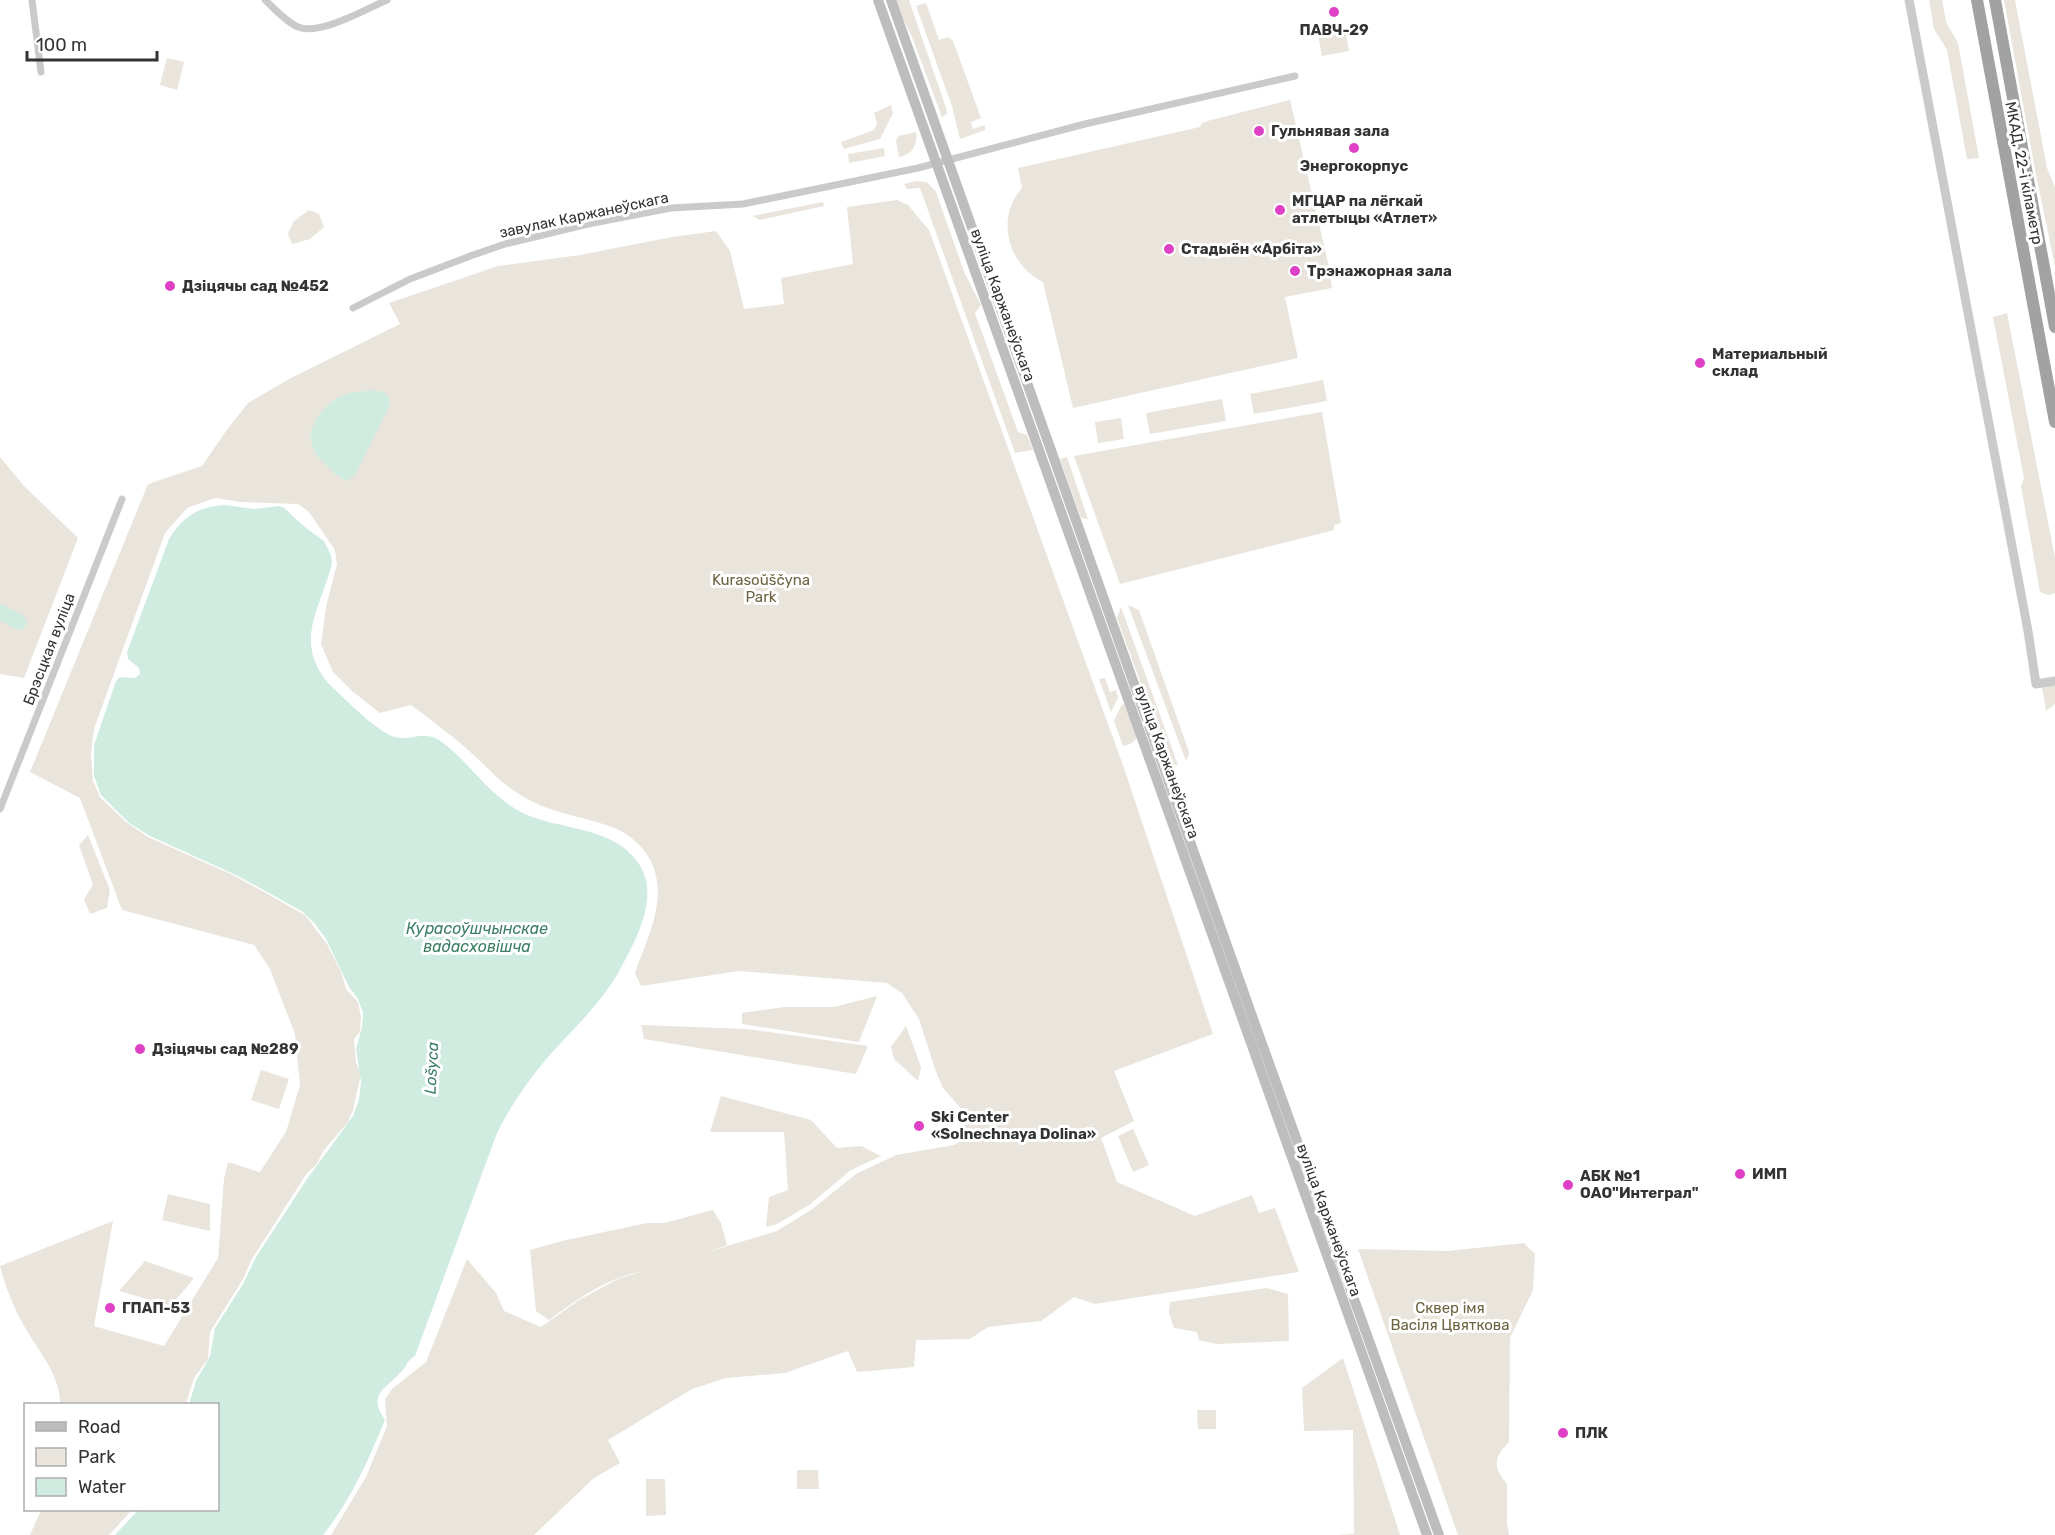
<svg xmlns="http://www.w3.org/2000/svg" width="2055" height="1535" viewBox="0 0 2055 1535" font-family="Rubik,sans-serif">
<style>
.green{fill:#e9e5dc}
.water{fill:#d0ece1}
.lines{fill:none;stroke-linecap:round;stroke-linejoin:round}
.river{stroke:#d0ece1;stroke-width:15}
.minor{stroke:#cacaca;stroke-width:7}
.tertiary{stroke:#cacaca;stroke-width:9}
.secondary{stroke:#bdbdbd;stroke-width:10}
.trunk{stroke:#a2a2a2;stroke-width:12}
.poi-dot{fill:#de41c6;stroke:#fff;stroke-width:2}
.labels{text-anchor:middle;stroke-width:6;stroke-linejoin:round;paint-order:stroke}
.poi-label{font-size:15px;font-weight:bold;fill:#333;stroke:#fff;text-anchor:start}
.street-label{font-size:15px;fill:#333;stroke:#fff}
.park-label{font-size:15px;fill:#6d6241;stroke:#fff}
.water-label{font-size:16px;font-style:italic;fill:#3c7f64;stroke:#fff}
</style>
<rect width="100%" height="100%" fill="#fff"/>
<!-- green -->
<g class="green">
<path d="M894,0H909L946,108L947,114L942,117L912,37Z"/>
<path d="M1929,0H1942L1946,22L1958,43L1979,158L1967,159L1947,50L1934,29Z"/>
<path d="M2004,0H2015L2047,168L2055,187V266L2036,175Z"/>
<path d="M926,3L939,40L948,37L953,41L981,118L971,122L973,129L985,125V130L960,139L952,106L916,6Z"/>
<path d="M1345,29L1349,51L1322,56L1318,34Z"/>
<path d="M167,58L184,62L177,90L160,85Z"/>
<path d="M1290,100L1328,263L1332,288L1285,297L1298,358L1073,408L1043,282C1008,265 995,218 1022,188L1018,168L1200,127L1202,123L1211,120Z"/>
<path d="M891,105L893,113L880,139L844,149L841,142L874,130L877,124L874,113Z"/>
<path d="M916,132C918,145 912,155 899,157L896,141L898,136Z"/>
<path d="M884,148L885,156L849,163L848,154Z"/>
<path d="M916,181L927,182L936,192L965,274L981,305L975,313L1018,432L1027,435L1033,450L1015,453L920,188L907,189L904,184Z"/>
<path d="M897,200L908,205L929,230L1124,768L1213,1034L1114,1071L1134,1121L1101,1138L1117,1182L1195,1216L1252,1195L1259,1213L1275,1208L1299,1272L1095,1304L1074,1297L1041,1321L988,1327L970,1339L916,1340L914,1367L857,1372L848,1351L785,1373L726,1378L692,1389L608,1440L620,1463L594,1478L534,1535H331L366,1477L387,1426L385,1399L392,1389L426,1362L467,1259L496,1293L504,1311L541,1327L579,1300L618,1279L640,1272C607,1278 576,1300 549,1320L536,1311L530,1250L562,1241L647,1223H664L713,1210L721,1223L727,1245L707,1252L777,1231L811,1210L856,1174L896,1155L954,1145L964,1139L965,1113L943,1088L936,1072L919,1019L902,993L887,983L739,971L641,986L635,973C648,936 671,894 648,856C638,841 626,832 609,826C581,816 550,813 524,797C500,784 488,767 468,750C450,734 431,720 411,705L380,713L352,691L333,672L321,644L326,607L337,564L335,550L309,512L298,504L241,502L215,498L187,508L165,533L94,729L91,753L93,781L100,797L126,822L148,837L235,876L305,915L327,944L341,972L346,989L358,1002L361,1017L360,1032L354,1039L356,1063L361,1074L353,1110L348,1122L324,1150L316,1165L307,1173L252,1259L243,1279L210,1332L208,1359L194,1378L186,1404H60C61,1375 36,1348 23,1324C14,1308 4,1283 0,1266L113,1221L94,1326L164,1346L218,1258L224,1179L228,1162L260,1172L286,1132L300,1085L295,1034L270,969L254,945L122,910L80,798L30,772L148,484L202,466L226,431L248,403L289,379L400,324L389,303L498,266L580,255L672,237L716,231L730,251L744,309L784,304L781,278L853,264L847,207Z"/>
<path d="M823,202L824,206L760,220L752,216Z"/>
<path d="M309,210L319,214L324,227L310,239L292,244L288,234L294,221Z"/>
<path d="M2007,313L2055,558V593L2048,595L2040,592L2021,486L2024,478L1993,317Z"/>
<path d="M1323,380L1327,401L1254,414L1250,394Z"/>
<path d="M1222,399L1226,421L1150,434L1146,413Z"/>
<path d="M1322,412L1341,523L1334,525V530L1120,584L1074,456Z"/>
<path d="M1121,418L1124,439L1098,443L1095,422Z"/>
<path d="M0,457L24,486L78,538L24,678L0,674Z"/>
<path d="M1067,457L1088,519L1081,518L1060,459Z"/>
<path d="M1128,605L1139,610L1188,749L1189,755L1186,761Z"/>
<path d="M1121,607L1178,765H1173L1169,761L1117,618Z"/>
<path d="M1105,678L1110,692L1116,690L1118,698L1111,712L1099,679Z"/>
<path d="M2055,685V704L2046,711L2042,687Z"/>
<path d="M1125,703L1137,737L1132,743L1123,746L1114,721L1121,706Z"/>
<path d="M88,835L110,890L107,908L90,914L84,899L93,885L79,845Z"/>
<path d="M877,996L859,1042L742,1024V1013L784,1007H834Z"/>
<path d="M641,1025L747,1029L868,1046L856,1074L644,1039Z"/>
<path d="M906,1026L921,1067L918,1081L894,1059L891,1047Z"/>
<path d="M261,1070L289,1079L279,1109L251,1100Z"/>
<path d="M721,1096L811,1120L837,1148L861,1146L881,1156L851,1170L809,1205L777,1224L766,1227L769,1197L788,1190L784,1132H710Z"/>
<path d="M1133,1129L1149,1165L1133,1172L1118,1136Z"/>
<path d="M168,1194L210,1204V1231L162,1220Z"/>
<path d="M1524,1243L1535,1254L1533,1290L1510,1338L1509,1442C1494,1457 1492,1467 1507,1484V1524L1509,1535H1458L1358,1249L1447,1251Z"/>
<path d="M145,1261L194,1278L171,1306L119,1291Z"/>
<path d="M1267,1288L1288,1294L1289,1341L1216,1344L1199,1340L1197,1332L1174,1328L1169,1313L1170,1302Z"/>
<path d="M1343,1358L1400,1535H1336L1354,1534L1353,1430L1304,1431L1302,1388Z"/>
<path d="M1197,1410H1216V1429H1198Z"/>
<path d="M797,1470H818L819,1489H797Z"/>
<path d="M646,1479H665L666,1515L646,1516Z"/>
<path d="M41,1510H132L109,1535H30Z"/>
</g>
<!-- water -->
<g class="water">
<path d="M369,390L384,392L389,398V407L355,475L347,481C338,477 332,471 325,464C318,457 312,450 311,440C309,423 327,402 342,396C350,392 360,392 369,390Z"/>
<path d="M226,505L253,509L279,506L284,508L306,528L324,541L331,555L332,563C321,609 293,640 328,683C343,697 378,733 395,737C411,741 424,730 439,740C469,761 487,794 521,812C558,831 614,825 639,864C659,894 639,934 624,962C606,999 575,1027 548,1057C528,1081 511,1105 497,1133L415,1356C407,1360 407,1367 400,1373C386,1389 367,1394 385,1420C368,1461 351,1500 323,1535H115L138,1510H218V1404H189L196,1381L210,1356L215,1328L243,1284L256,1257L307,1179L353,1116L359,1099L361,1082L356,1049L362,1027L363,1013L358,999L349,987L326,939L315,924L303,912L238,876L150,836L129,823L101,795L94,776V745L116,681L120,677L135,678L140,674L139,668L128,659L127,652L169,539C183,516 199,506 226,505Z"/>
</g>
<g class="lines">
<!-- river -->
<path class="river" d="M0,612L19,622"/>
<!-- minor -->
<g class="minor">
<path d="M32,0L41,72"/>
<path d="M265,0C275,9 286,22 298,27C320,36 366,9 387,0"/>
<path d="M353,308L410,279L473,255L505,244L588,224L671,208L743,204L918,168L1085,124L1295,76"/>
<path d="M0,809L122,499"/>
</g>
<!-- tertiary -->
<path class="tertiary" d="M1909,0L2028,631L2036,684L2055,681"/>
<!-- secondary -->
<g class="secondary">
<path d="M878,0L1427,1535"/>
<path d="M891,0L1257,1030L1439,1535"/>
</g>
<!-- trunk -->
<g class="trunk">
<path d="M1977,0L2055,422"/>
<path d="M1995,0L2055,327"/>
</g>
</g>
<!-- markers -->
<g class="poi-dot">
<circle cx="1334" cy="12" r="6"/>
<circle cx="1259" cy="131" r="6"/>
<circle cx="1354" cy="148" r="6"/>
<circle cx="1280" cy="210" r="6"/>
<circle cx="1169" cy="249" r="6"/>
<circle cx="1295" cy="271" r="6"/>
<circle cx="170" cy="286" r="6"/>
<circle cx="1700" cy="363" r="6"/>
<circle cx="140" cy="1049" r="6"/>
<circle cx="919" cy="1126" r="6"/>
<circle cx="1740" cy="1174" r="6"/>
<circle cx="1568" cy="1185" r="6"/>
<circle cx="110" cy="1308" r="6"/>
<circle cx="1563" cy="1433" r="6"/>
</g>
<g class="labels">
<!-- poi labels -->
<g class="poi-label">
<text x="1334" y="35" text-anchor="middle">ПАВЧ-29</text>
<text x="1271" y="136">Гульнявая зала</text>
<text x="1354" y="171" text-anchor="middle">Энергокорпус</text>
<text x="1292" y="206">МГЦАР па лёгкай<tspan x="1292" dy="17">атлетыцы «Атлет»</tspan></text>
<text x="1181" y="254">Стадыён «Арбіта»</text>
<text x="1307" y="276">Трэнажорная зала</text>
<text x="182" y="291">Дзіцячы сад №452</text>
<text x="1712" y="359">Материальный<tspan x="1712" dy="17">склад</tspan></text>
<text x="152" y="1054">Дзіцячы сад №289</text>
<text x="931" y="1122">Ski Center<tspan x="931" dy="17">«Solnechnaya Dolina»</tspan></text>
<text x="1752" y="1179">ИМП</text>
<text x="1580" y="1181">АБК №1<tspan x="1580" dy="17">ОАО"Интеграл"</tspan></text>
<text x="122" y="1313">ГПАП-53</text>
<text x="1575" y="1438">ПЛК</text>
</g>
<!-- street labels -->
<g class="street-label">
<text transform="translate(2024 173) rotate(79)" y="5">МКАД, 22-і кіламетр</text>
<text transform="translate(584 215) rotate(-12)" y="5">завулак Каржанеўскага</text>
<text transform="translate(1003 305) rotate(70)" y="5">вуліца Каржанеўскага</text>
<text transform="translate(49 649) rotate(-69)" y="5">Брэсцкая вуліца</text>
<text transform="translate(1167 762) rotate(70)" y="5">вуліца Каржанеўскага</text>
<text transform="translate(1329 1220) rotate(70)" y="5">вуліца Каржанеўскага</text>
</g>
<!-- park labels -->
<g class="park-label">
<text x="761" y="585">Kurasoŭščyna<tspan x="761" dy="17">Park</tspan></text>
<text x="1450" y="1313">Сквер імя<tspan x="1450" dy="17">Васіля Цвяткова</tspan></text>
</g>
<!-- water labels -->
<g class="water-label">
<text x="477" y="934">Курасоўшчынскае<tspan x="477" dy="18">вадасховішча</tspan></text>
<text transform="translate(431 1068) rotate(-87)" y="6">Lošyca</text>
</g>
</g>
<!-- legend -->
<rect x="24" y="1403" width="195" height="108" fill="#ffffff" stroke="#adadad" stroke-width="1.5"/>
<rect x="36" y="1422" width="30" height="9" fill="#bdbdbd" stroke="#adadad" stroke-width="1.5"/>
<text x="78" y="1433" font-size="18" fill="#333333">Road</text>
<rect x="36" y="1448" width="30" height="18" fill="#e9e5dc" stroke="#adadad" stroke-width="1.5"/>
<text x="78" y="1463" font-size="18" fill="#333333">Park</text>
<rect x="36" y="1478" width="30" height="18" fill="#d0ece1" stroke="#adadad" stroke-width="1.5"/>
<text x="78" y="1493" font-size="18" fill="#333333">Water</text>
<!-- scale -->
<path d="M27 51v9h130v-9" fill="none" stroke="#333333" stroke-width="3"/>
<text x="36" y="51" font-size="18" fill="#333333" stroke="#ffffff" stroke-width="4.5" paint-order="stroke">100 m</text>
</svg>
